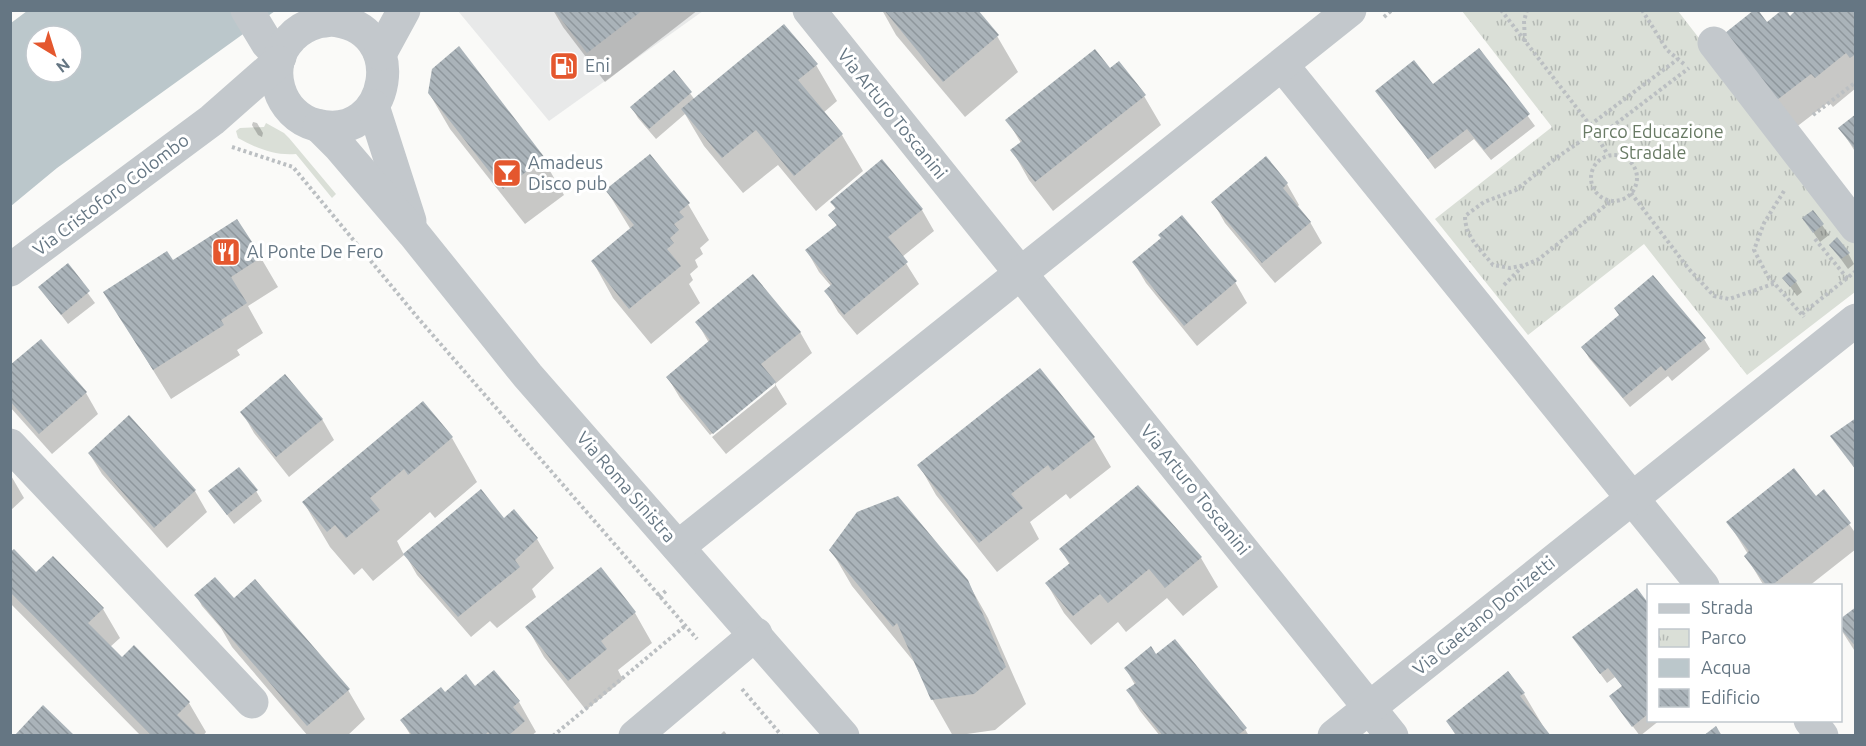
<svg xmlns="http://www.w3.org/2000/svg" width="1866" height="746" viewBox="0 0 1866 746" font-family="Ubuntu,sans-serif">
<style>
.built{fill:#e8e9e9}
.grass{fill:#dadfd7}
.park{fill:url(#park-tufts)}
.water{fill:#bbc7cb;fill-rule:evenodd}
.shadow{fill:#0003}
.building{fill:url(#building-back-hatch)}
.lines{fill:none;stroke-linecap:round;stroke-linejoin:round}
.path{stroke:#bbbfc2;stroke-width:4;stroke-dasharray:3 3;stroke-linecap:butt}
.minor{stroke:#c3c8cc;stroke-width:33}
.labels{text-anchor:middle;stroke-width:6;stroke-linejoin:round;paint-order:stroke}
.poi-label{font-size:18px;fill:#657683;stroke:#fff;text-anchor:start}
.street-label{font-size:18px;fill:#657683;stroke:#fff}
.park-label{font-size:18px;fill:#687a64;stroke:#fff}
</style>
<defs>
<pattern id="park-tufts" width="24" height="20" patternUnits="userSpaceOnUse" patternTransform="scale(1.5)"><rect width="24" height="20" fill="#dadfd7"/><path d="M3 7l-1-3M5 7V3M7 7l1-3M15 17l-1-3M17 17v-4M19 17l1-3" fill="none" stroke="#b4b9b4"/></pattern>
<pattern id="building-back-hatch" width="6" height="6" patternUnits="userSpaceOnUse" patternTransform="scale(1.5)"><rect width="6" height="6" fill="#aab3b9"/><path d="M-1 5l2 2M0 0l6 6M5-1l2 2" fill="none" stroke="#8e969c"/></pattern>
</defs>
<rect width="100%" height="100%" fill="#fafaf8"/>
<!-- built -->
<path class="built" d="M458,11H703L549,121Z"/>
<!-- grass -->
<path class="grass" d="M266,123L284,133L289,138L336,194L332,198L296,154C275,156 256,148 238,138L236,131L240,128L264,127Z"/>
<!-- park -->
<path class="park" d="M1462,11H1678L1855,240V292L1747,375L1644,244L1528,335L1435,219L1552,127Z"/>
<!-- water -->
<path class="water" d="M27,11H275L57,168L11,206V23ZM36,36H72V72H36Z"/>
<!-- shadow -->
<g class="shadow">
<path d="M553,10H698L605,82L563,27Z"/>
<path d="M882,10H976L997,36L1018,72L965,117L896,35Z"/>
<path d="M1856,10V88L1833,107L1829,102L1795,128L1744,63L1767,24L1789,18Z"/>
<path d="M784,26L816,65L837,101L823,113L842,135L863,171L816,211L778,165L743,193L704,146L685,114L656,139L638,118L632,108L674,72L695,100Z"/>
<path d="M1479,50L1535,126L1491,160L1474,139L1435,169L1377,91L1433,86Z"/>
<path d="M1110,70L1144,96L1161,125L1053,211L1029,180L1012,150L1021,143L1007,120Z"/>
<path d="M429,93L543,159L564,195L525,224L450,129Z"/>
<path d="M1856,116V153L1840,128Z"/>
<path d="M253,122L257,123L263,133L262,137L258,135L252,125Z"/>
<path d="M882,161L922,210L934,231L902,257L919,284L857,335L838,312L826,291L831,286L819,272L807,251L837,226L830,215L836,210L832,202Z"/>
<path d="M1287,184L1299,205L1297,207L1310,222L1322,243L1275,283L1225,223L1213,202Z"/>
<path d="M607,191L688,204L709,240L700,248L703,254L695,260L698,267L690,274L693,280L689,284L700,303L651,344L613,298L593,262L631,230Z"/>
<path d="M1813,212L1829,235L1820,242L1804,219Z"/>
<path d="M1831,245L1848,253L1854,264L1848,269Z"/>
<path d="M261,258L278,287L248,306L263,333L237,350L240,355L171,399L105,293L173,262Z"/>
<path d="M1134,263L1235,282L1247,303L1197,346L1146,283Z"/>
<path d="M67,265L95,303L68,324L40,287Z"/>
<path d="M1784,278L1796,282L1802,292L1797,296Z"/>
<path d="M697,322L800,332L812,353L775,384L787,404L726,454L712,437L775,386V382L710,435L680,398L668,378L709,343Z"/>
<path d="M1704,339L1710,349L1672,381L1668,376L1630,407L1589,358L1583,347Z"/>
<path d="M40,341L86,393L98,414L52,454L10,407V367Z"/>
<path d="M242,412L322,419L334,440L289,477L254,433Z"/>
<path d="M129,417L195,491L207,512L167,548L102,474L89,453Z"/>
<path d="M452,438L477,482L435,518L430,512L397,541L404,555L373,581L362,568L354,575L330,547L304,503Z"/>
<path d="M1094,438L1111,467L1070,499L1066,494L1030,522L1039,539L997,572L936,495L919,465Z"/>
<path d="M10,474L24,498L10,511Z"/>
<path d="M256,491L262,501L234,524L210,492Z"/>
<path d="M1815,498L1849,524L1856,534V549L1809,586H1764L1746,556L1748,554L1728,522Z"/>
<path d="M504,520L537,539L554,568L532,589L536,597L497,628L490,621L471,637L417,575L405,554Z"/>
<path d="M831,550L967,581L988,618L1026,704L995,730L953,736L932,699L914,662L852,586Z"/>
<path d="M1061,550L1201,558L1218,587L1183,616L1167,598L1126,632L1118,622L1091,645L1064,613L1047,584L1070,565Z"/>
<path d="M10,554L36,574L103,609L120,638L110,647L121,659L189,703L206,732L203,736H141L10,603Z"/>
<path d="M600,569L635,613L652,643L618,670L623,680L586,710L544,657L527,627Z"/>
<path d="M1637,590L1648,605V720H1660L1640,736L1611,697L1623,687L1615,677L1607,683L1574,638Z"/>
<path d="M196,595L232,599L348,690L365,719L347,736H308L232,647L221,628L202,606Z"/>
<path d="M1856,609V653L1840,628Z"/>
<path d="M1156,656L1245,729L1249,736H1160L1140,711L1128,691L1135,685L1126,669Z"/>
<path d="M494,672L519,702L536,732L531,736H411L402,721L445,694L475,688Z"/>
<path d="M1524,694L1549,736H1456L1448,722Z"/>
<path d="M724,731L728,736H719Z"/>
</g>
<!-- building -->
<g class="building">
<path d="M554,10H643L587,53Z"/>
<path d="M884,10H978L999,35L943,82Z"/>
<path d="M1754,10H1758L1767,22L1782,10H1786L1790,16L1796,10H1856V54L1850,58L1846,53L1815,78L1811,74L1777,100L1725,33Z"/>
<path d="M784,24L818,64L798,80L843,134L794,176L756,130L722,158L681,109Z"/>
<path d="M459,46L545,158L503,189L428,93L432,69Z"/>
<path d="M1479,48L1530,114L1484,150L1467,129L1428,159L1375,91L1414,60L1433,84Z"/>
<path d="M1095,49L1110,68L1119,61L1146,95L1035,182L1010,150L1022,141L1005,120Z"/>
<path d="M674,70L692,92L649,129L630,107Z"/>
<path d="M1856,114V150L1838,128Z"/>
<path d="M650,154L690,203L679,212L684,217L674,224L679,230L670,238L674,243L667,249L681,266L629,309L591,261L634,225L605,190Z"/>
<path d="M1266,156L1288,183L1283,188L1311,222L1262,263L1211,202Z"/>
<path d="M882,159L923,209L888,237L908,262L844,315L824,291L832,284L805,250L837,225L828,215L836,208L830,202Z"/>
<path d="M1813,210L1824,224L1813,233L1802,218Z"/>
<path d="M1182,215L1237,281L1184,326L1132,262L1161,238L1158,235Z"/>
<path d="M237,219L262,257L231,277L247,303L221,320L224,325L153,370L103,292L167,251L173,260Z"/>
<path d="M1837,237L1850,253L1841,259L1829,245Z"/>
<path d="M68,263L90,291L61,315L38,287Z"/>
<path d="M1789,272L1797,281L1790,287L1782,278Z"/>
<path d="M753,274L801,332L761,364L776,382L713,434L666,377L710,340L695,322Z"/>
<path d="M1653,275L1706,338L1665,371L1661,366L1623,398L1581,347L1619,315L1614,308Z"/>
<path d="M41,339L87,392L39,434L10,401V365Z"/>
<path d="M1040,368L1095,437L1052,471L1048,465L1011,494L1023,508L979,543L917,465Z"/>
<path d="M285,374L323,419L276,457L240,412Z"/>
<path d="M423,401L453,437L408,475L404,469L370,498L380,510L346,538L335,525L327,532L302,502Z"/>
<path d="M129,415L196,490L154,528L88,453Z"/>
<path d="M1856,418V470L1830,436Z"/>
<path d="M239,467L258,490L227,515L208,491Z"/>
<path d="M1794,468L1816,496L1824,489L1851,523L1771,586H1767L1744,556L1749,551L1726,522Z"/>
<path d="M1138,485L1202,557L1165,588L1149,569L1108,603L1100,594L1073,616L1045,583L1070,563L1059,549Z"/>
<path d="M481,489L504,518L514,509L538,538L515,560L520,567L458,617L403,554Z"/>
<path d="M898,496L968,580L1006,667L974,694L931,700L897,623L893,627L829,550L857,512Z"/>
<path d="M14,549L36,572L53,556L104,608L88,623L122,657L134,645L190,702L177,715L198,736H152L10,592V552Z"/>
<path d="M601,567L636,612L601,641L607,649L568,681L525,627Z"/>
<path d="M215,577L234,598L255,579L350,689L307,726L194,595Z"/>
<path d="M1637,588L1648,603V714L1632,727L1609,696L1622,686L1608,668L1600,674L1572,637Z"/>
<path d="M1856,607V647L1840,628V619Z"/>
<path d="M1175,639L1247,728L1237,736H1163L1126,690L1136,683L1124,668L1151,646L1156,654Z"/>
<path d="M494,670L520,701L513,707L525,721L508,736H491L488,732L484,736H413L400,720L441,687L445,692L466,674L475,686Z"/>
<path d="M1508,671L1525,693L1520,696L1551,736H1457L1446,721Z"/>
<path d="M43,705L75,736H14Z"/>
<path d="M1716,726L1722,736H1703Z"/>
</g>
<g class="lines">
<!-- path -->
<g class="path">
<path d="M1501,10L1590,125L1608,155"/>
<path d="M1642,10L1667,50L1684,64"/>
<path d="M1384,17L1392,10"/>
<path d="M1525,42L1524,21L1527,10"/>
<path d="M1813,115L1856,82"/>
<path d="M1590,125L1678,59"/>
<path d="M1594,132L1556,158L1516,190L1484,202L1465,216C1465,237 1481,250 1493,265L1510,268L1525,265L1539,259L1611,201"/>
<path d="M1597,138L1689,68"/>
<path d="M232,147L293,167L418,318L697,639"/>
<circle cx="1614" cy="178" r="23"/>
<path d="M1784,191L1764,223L1754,250L1767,275L1804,317"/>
<path d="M1631,193L1688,268L1714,296L1729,299L1776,283"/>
<path d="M1815,239L1847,278"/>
<path d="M1504,285L1524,265"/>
<path d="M1802,314L1856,271"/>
<path d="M659,597L668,589"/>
<path d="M742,689L782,736"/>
<path d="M553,736L685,626"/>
</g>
<!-- minor -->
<g class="minor">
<path d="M247,10L267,43L280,57"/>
<path d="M809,10L1392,736"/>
<path d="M330,20C412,25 391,145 316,125C279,116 263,66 291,38C298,30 308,25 318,22C322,21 327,21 331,20C337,17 342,13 347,10"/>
<path d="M1714,43L1856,227"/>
<path d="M380,54L404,10"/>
<path d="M1283,66L1703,586"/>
<path d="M373,106L410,221"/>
<path d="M319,126L339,146L414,234L528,376L843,736"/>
<path d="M10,270L212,120L278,62"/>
<path d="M10,445L252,702"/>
<path d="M678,547L1350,10"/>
<path d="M1810,720L1822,736"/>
<path d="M635,736L756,634"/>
<path d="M1334,736L1856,320"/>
</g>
</g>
<!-- icons -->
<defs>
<g id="fuel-square" transform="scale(1.5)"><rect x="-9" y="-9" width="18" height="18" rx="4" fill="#e4572e" stroke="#fff"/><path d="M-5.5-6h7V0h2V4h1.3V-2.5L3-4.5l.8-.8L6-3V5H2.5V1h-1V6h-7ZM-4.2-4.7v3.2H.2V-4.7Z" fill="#fff"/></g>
<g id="bar-square" transform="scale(1.5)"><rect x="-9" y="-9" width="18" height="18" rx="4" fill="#e4572e" stroke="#fff"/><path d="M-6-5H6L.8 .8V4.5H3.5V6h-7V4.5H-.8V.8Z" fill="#fff"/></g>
<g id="restaurant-square" transform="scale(1.5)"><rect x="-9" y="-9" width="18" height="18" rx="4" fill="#e4572e" stroke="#fff"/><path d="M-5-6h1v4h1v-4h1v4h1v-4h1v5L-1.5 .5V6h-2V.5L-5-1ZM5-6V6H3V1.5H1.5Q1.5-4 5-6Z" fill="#fff"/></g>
</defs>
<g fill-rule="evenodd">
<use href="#fuel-square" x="564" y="66"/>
<use href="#bar-square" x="507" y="173"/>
<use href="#restaurant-square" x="226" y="252"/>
</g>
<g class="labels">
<!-- poi labels -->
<g class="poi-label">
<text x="585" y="72">Eni</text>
<text x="528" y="169">Amadeus<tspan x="528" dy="21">Disco pub</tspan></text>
<text x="247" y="258">Al Ponte De Fero</text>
</g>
<!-- street labels -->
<g class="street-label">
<text transform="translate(892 114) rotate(51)" y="6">Via Arturo Toscanini</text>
<text transform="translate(111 195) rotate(-37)" y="6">Via Cristoforo Colombo</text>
<text transform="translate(626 487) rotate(49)" y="6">Via Roma Sinistra</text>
<text transform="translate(1195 490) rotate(51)" y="6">Via Arturo Toscanini</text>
<text transform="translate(1484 616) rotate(-39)" y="6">Via Gaetano Donizetti</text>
</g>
<!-- park labels -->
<g class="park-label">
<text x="1653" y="138">Parco Educazione<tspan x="1653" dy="21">Stradale</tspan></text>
</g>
</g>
<!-- border -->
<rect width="1866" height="746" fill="none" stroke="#657683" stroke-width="24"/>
<!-- legend -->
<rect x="1647" y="584" width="195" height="138" fill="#ffffff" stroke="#c1c8cd" stroke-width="1.5"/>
<rect x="1659" y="604" width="30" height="9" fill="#c3c8cc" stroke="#c1c8cd" stroke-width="1.5"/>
<text x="1701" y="614" font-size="18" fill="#657683">Strada</text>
<rect x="1659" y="629" width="30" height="18" fill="url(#park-tufts)" stroke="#c1c8cd" stroke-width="1.5"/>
<text x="1701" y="644" font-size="18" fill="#657683">Parco</text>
<rect x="1659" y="659" width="30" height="18" fill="#bbc7cb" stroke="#c1c8cd" stroke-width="1.5"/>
<text x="1701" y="674" font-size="18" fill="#657683">Acqua</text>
<rect x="1659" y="689" width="30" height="18" fill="url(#building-back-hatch)" stroke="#c1c8cd" stroke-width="1.5"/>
<text x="1701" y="704" font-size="18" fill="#657683">Edificio</text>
<!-- north arrow -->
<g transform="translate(54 54) rotate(142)"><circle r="28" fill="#ffffff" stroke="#c1c8cd" stroke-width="1.5"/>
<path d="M0-4.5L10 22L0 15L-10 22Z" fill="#e4572e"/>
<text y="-9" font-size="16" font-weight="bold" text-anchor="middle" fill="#657683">N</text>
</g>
</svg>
